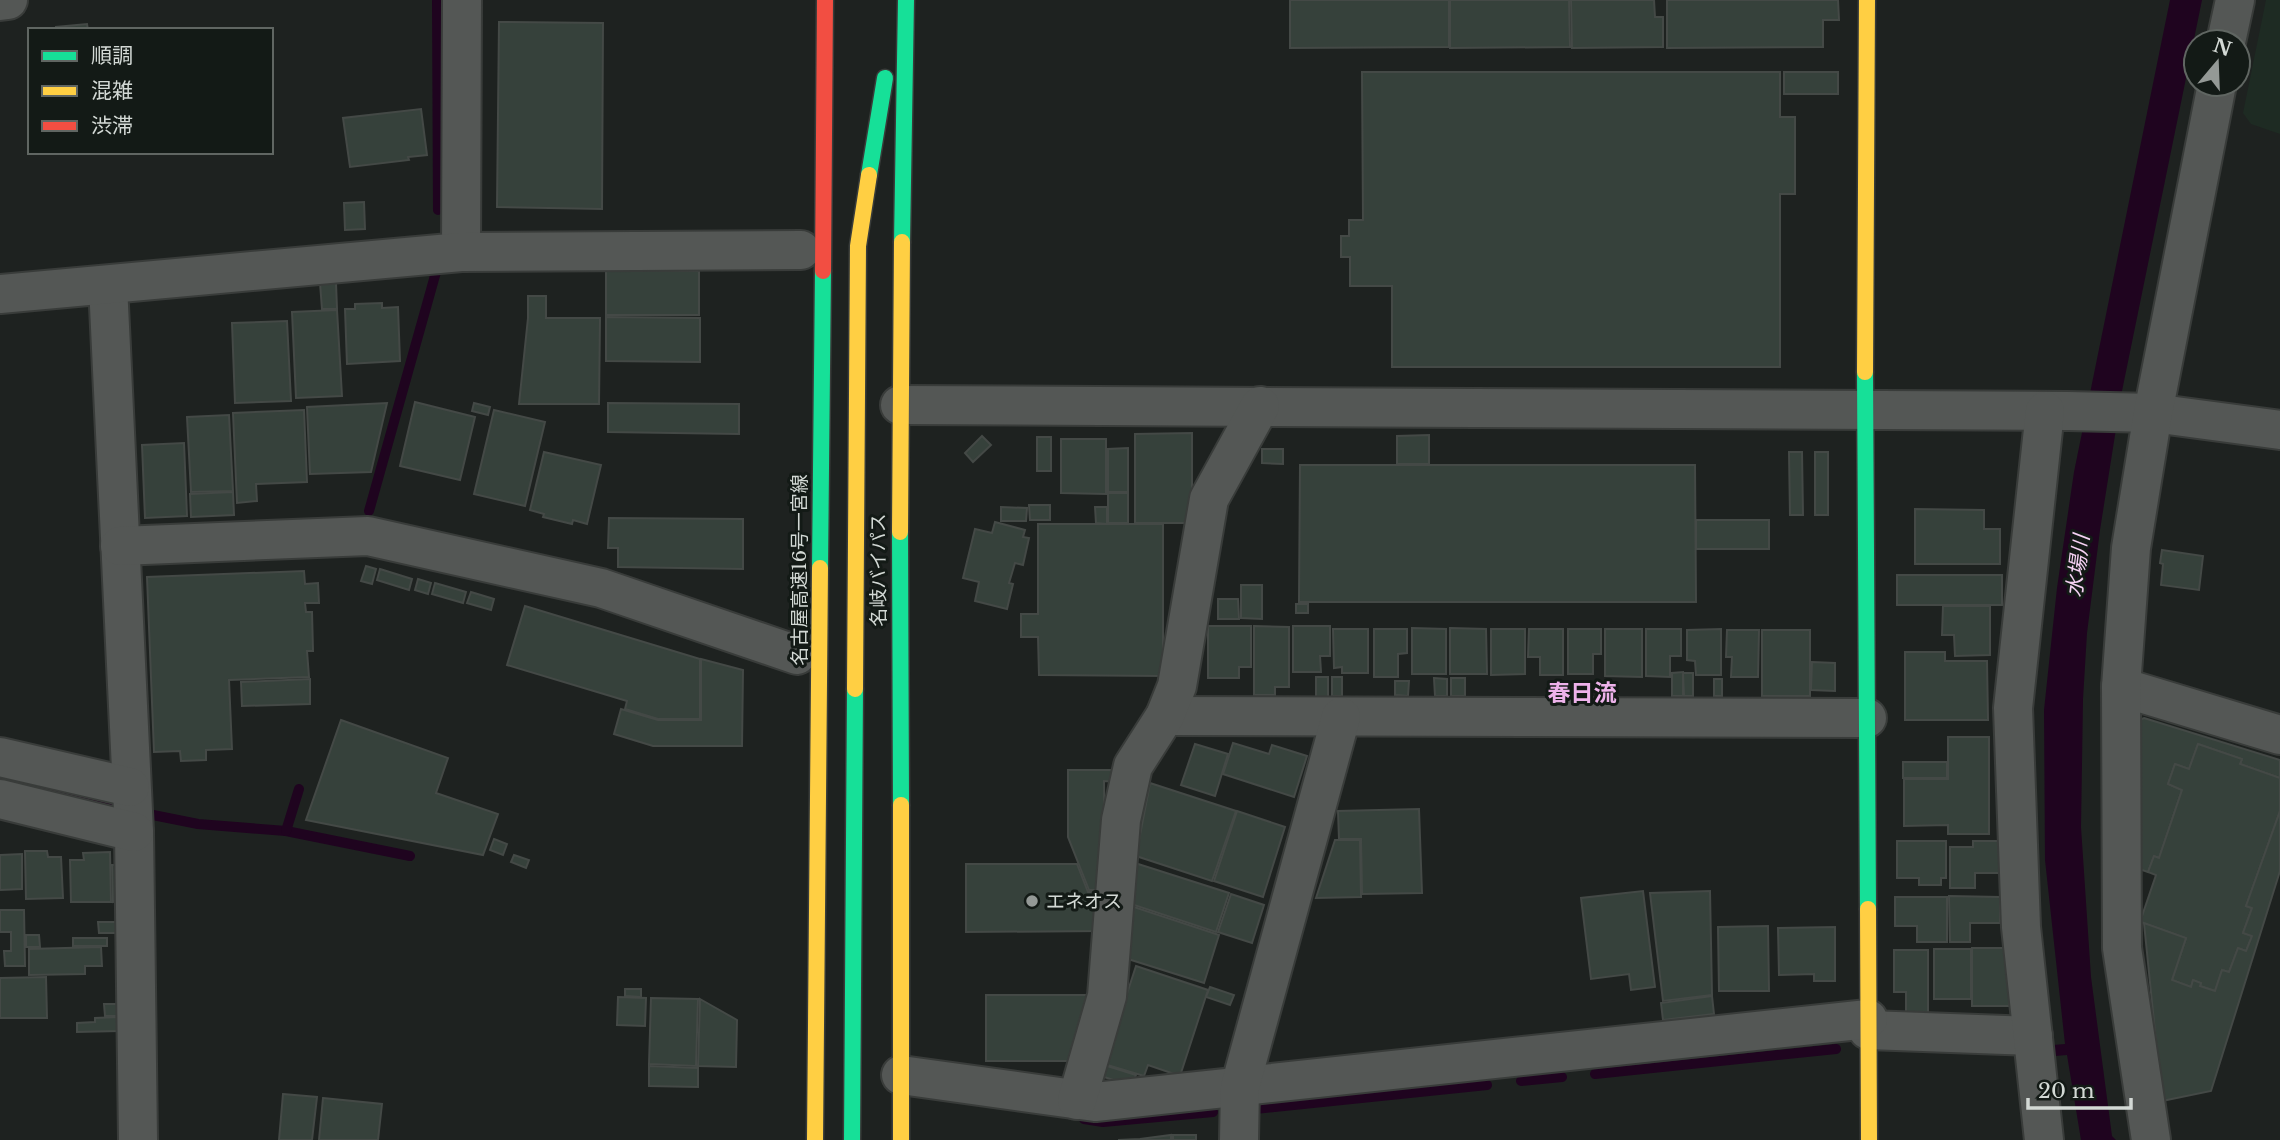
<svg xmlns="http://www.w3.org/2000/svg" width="2280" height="1140" viewBox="0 0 2280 1140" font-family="'Libre Baskerville','Noto Sans JP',serif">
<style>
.built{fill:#1e2b23}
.water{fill:#1f041f}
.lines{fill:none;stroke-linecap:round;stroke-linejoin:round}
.stream{stroke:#1f041f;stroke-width:10}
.building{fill:#36413b;stroke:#444946;stroke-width:2}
.street-casing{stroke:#393c3a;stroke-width:42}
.fast-casing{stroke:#393c3a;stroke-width:19}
.slow-casing{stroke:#393c3a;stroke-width:19}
.jam-casing{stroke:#393c3a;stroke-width:19}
.street{stroke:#545755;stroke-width:38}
.fast{stroke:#16e098;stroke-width:16}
.slow{stroke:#ffcf43;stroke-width:16}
.jam{stroke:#f24e42;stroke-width:16}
.poi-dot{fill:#949996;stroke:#131a16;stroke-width:2.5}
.labels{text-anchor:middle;stroke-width:6;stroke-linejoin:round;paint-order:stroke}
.street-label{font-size:19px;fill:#d3d9d5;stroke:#131a16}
.poi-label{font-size:19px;fill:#d3d9d5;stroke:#131a16;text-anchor:start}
.water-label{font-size:21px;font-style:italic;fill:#f6d2f4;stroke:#131a16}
.quarter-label{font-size:23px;font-weight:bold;fill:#edb2ea;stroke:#131a16}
</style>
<rect width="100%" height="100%" fill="#1e2220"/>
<!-- built -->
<path class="built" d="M2266,0H2280V134L2251,124L2243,113Z"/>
<!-- water -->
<path class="water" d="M2170,0H2202L2122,391L2100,530L2087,633L2083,699L2081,827L2091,977L2112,1136L2116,1140H2081L2067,1055L2055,1056L2053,1045L2065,1044L2045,860L2044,710L2057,588L2074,472Z"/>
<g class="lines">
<!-- stream -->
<g class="stream">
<path d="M437,0L438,210"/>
<path d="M369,511L436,272"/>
<path d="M0,779L123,808"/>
<path d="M148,814L198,824L286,831L410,856"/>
<path d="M286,831L299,789"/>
<path d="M1595,1074L1836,1049"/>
<path d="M1521,1081L1562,1077"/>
<path d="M1255,1109L1487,1085"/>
<path d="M1084,1119L1103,1122L1213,1112"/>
</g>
</g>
<!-- building -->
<g class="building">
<path d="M1290,0H1449V47L1290,48Z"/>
<path d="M1450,0H1569L1570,47L1450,48Z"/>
<path d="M1571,0H1654L1655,17H1663V47L1572,48Z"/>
<path d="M1667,0H1838L1839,20H1823V47L1667,48Z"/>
<path d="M499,22L603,23L602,209L497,207Z"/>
<path d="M87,24L88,30H56V27Z"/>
<path d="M1362,72H1780V117H1795V194H1780V367H1392V286H1350V257H1341V236H1349V220H1363Z"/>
<rect x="1784" y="72" width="54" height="22"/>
<path d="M421,109L427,155L408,157L409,160L350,167L343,118Z"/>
<path d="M364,202L365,229L345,230L344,203Z"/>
<path d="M606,270L699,271V315H606Z"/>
<path d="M320,283H336L337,309H322Z"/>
<path d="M528,296H546V318H600L599,404H519L528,318Z"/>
<path d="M382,303V308L398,307L400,361L347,364L345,309H355V304Z"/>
<path d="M337,310L342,396L296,398L292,312Z"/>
<path d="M606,317L700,318V362L606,361Z"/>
<path d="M287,321L291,401L235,403L232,323Z"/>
<path d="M415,402L475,417L460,480L400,466Z"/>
<path d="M387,403L371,472L310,474L307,407Z"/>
<path d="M474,403L490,407L488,415L472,411Z"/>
<path d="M608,403L739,404V434L608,432Z"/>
<path d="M304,410L307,482L256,484L257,501L237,503L233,413Z"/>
<path d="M494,410L545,422L525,506L474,494Z"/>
<path d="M229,415L233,491L191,492L187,417Z"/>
<path d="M1192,433V523H1135V434Z"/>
<path d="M1429,435V464H1397V436Z"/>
<path d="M982,436L991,445L973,462L965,453Z"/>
<rect x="1037" y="437" width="14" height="34"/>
<path d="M1061,439H1106V494L1061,493Z"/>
<path d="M184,443L187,516L145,518L142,445Z"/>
<path d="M1128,448V492H1108V449Z"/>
<path d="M1262,449H1283V464L1262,463Z"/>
<path d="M544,452L601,465L587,524L573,520L572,524L543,517L544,514L530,510Z"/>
<path d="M1789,452H1802L1803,515H1790Z"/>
<rect x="1815" y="452" width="13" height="63"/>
<path d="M1300,465H1695L1696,602H1299Z"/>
<path d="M233,492L234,515L191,517L190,494Z"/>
<rect x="1108" y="493" width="20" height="30"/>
<path d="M1029,505H1050V520H1030Z"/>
<path d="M1001,507L1027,508L1026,521H1001Z"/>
<path d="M1095,507H1107V524L1096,523Z"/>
<path d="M1915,509L1984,510V529H2000V564H1915Z"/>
<path d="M609,518L743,519V569L618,567V548H608Z"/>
<rect x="1696" y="520" width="73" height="29"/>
<path d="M995,522L1025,530L1023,537L1029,538L1023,565L1015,563L1009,583L1013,584L1007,609L975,601L979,582L963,578L975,529L992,533Z"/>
<path d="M1038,524H1163V676L1039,675L1038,637H1021V614H1038Z"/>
<path d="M2162,550L2203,556L2199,590L2161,585L2163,564L2160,563Z"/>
<path d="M366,566L376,569L372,584L361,581Z"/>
<path d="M380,569L412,579L409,590L377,580Z"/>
<path d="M304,571L305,584L318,583L319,603H305L306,612H312L313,651H307L309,677L229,680L232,749L206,750V760L181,761L180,751L154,752L147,577Z"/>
<rect x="1897" y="575" width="105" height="30"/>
<path d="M418,579L431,583L428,594L415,590Z"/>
<path d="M435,583L466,592L463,603L432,594Z"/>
<path d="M1241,585H1262V619L1241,618Z"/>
<path d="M471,592L494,599L491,610L467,603Z"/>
<path d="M1218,599H1238L1239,619H1218Z"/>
<rect x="1296" y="604" width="12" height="9"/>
<path d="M525,606L700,659V719H658L625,709L627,701L507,665Z"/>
<path d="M1943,606H1990V655L1955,656L1954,635H1942Z"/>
<path d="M1208,626H1251V667H1239V678H1208Z"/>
<path d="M1254,626L1289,627V687H1275V695H1254Z"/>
<path d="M1293,626H1330V656H1320L1321,672H1293Z"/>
<path d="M1412,628L1446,629V674H1412Z"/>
<path d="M1450,628L1486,629L1487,674H1450Z"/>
<path d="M1333,629H1368V673H1342V667L1334,668Z"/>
<path d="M1374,629H1407V653L1398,654V677H1374Z"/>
<path d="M1491,629H1525V674L1491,675Z"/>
<path d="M1529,629H1563V675H1540V657H1528Z"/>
<path d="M1568,629H1601V654H1593V674H1568Z"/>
<path d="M1605,629H1642V677L1605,676Z"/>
<path d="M1646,629H1681V656H1670V677L1646,676Z"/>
<path d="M1721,629V675H1696L1695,661L1687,660V630Z"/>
<path d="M1727,630H1759L1758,677H1731L1732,657H1726Z"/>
<rect x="1762" y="630" width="48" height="66"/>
<path d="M1905,652H1945V661H1987L1988,720H1905Z"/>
<path d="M701,659L743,670L742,746H653L614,734L621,709L658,720H701Z"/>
<path d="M1812,662L1835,663V691L1811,690Z"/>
<path d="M1683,672V696H1672V673Z"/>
<path d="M1683,673H1693V696H1684Z"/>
<rect x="1316" y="677" width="12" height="20"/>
<rect x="1332" y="677" width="10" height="19"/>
<path d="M1434,678L1447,679V696H1435Z"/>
<rect x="1451" y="678" width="14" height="18"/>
<path d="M310,679V704L242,706L241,682Z"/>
<rect x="1714" y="679" width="8" height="17"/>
<path d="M1395,681H1409L1408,696L1395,695Z"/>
<path d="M2144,718L2280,760V778L2240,764L2242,759L2198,744L2189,769L2175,764L2168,784L2182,790L2159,858L2154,856L2148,872L2139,869L2137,721Z"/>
<path d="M341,720L448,758L436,793L498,814L483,855L306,820Z"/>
<path d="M1948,737H1989V834H1948V825L1904,826V779H1948Z"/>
<path d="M1233,743L1269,754L1272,745L1307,756L1294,797L1223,774Z"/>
<path d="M1195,744L1228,754L1215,796L1181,785Z"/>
<path d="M2198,744L2242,759L2240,764L2280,778V811L2246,906L2252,908L2243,933L2252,936L2246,951L2238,948L2229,972L2222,970L2215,991L2200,986L2201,983L2193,980L2191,987L2172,980L2186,938L2140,922L2156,875L2148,872L2154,856L2159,858L2182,790L2168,784L2175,764L2189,769Z"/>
<rect x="1903" y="762" width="44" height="16"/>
<path d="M1068,770H1117V782L1104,781L1105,890H1089L1068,837Z"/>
<path d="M1150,783L1236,811L1212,881L1136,856Z"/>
<path d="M1419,809L1422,893L1362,894L1361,839H1339L1338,811Z"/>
<path d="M1237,811L1285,827L1263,897L1214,881Z"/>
<path d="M2280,811V871L2211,1091L2162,1101L2144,923L2186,938L2172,980L2191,987L2193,980L2201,983L2200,986L2215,991L2222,970L2229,972L2238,948L2246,951L2252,936L2243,933L2252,908L2246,906Z"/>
<path d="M494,839L507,844L503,855L490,850Z"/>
<path d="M1335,840H1360L1361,897L1316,898Z"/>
<path d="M1897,841H1946V878H1941V885H1919V878H1897Z"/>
<path d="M1973,841H2000L2001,873H1975V888H1950V847H1973Z"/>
<path d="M25,851H47L48,857H61L63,898L26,899Z"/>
<path d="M110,852L111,902H71L70,860H84L83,853Z"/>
<path d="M22,854V889L0,890V855Z"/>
<path d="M514,855L529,860L526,868L511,862Z"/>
<path d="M1135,863L1229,893L1216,932L1134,905Z"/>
<path d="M966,864H1077L1088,892H1102V931L966,932Z"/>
<path d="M112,865H119L120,901L113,902Z"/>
<path d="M1643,891L1655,987L1631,990L1629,974L1591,979L1581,898Z"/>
<path d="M1710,891L1712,995L1663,1001L1650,893Z"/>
<path d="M1231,894L1264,905L1252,943L1218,932Z"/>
<path d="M1949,896L2000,897V923H1970V942H1950Z"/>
<path d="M1895,897H1947V942H1917V926H1895Z"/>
<path d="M1134,907L1219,935L1204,983L1128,959Z"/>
<path d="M0,910H24L25,966H5L4,951H11V932H0Z"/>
<path d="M98,922H120V933H99Z"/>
<path d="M1768,926L1769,991H1719L1718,927Z"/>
<path d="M1835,927V981H1814V974L1779,975L1778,928Z"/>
<path d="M26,935H39L40,947H26Z"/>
<rect x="73" y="938" width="34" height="8"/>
<path d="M101,947L102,966H85V974L29,975V949Z"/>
<rect x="1972" y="948" width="37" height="58"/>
<rect x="1934" y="949" width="37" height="50"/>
<path d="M1894,950H1928V1013L1906,1014V992H1894Z"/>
<path d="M1136,966L1208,990L1180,1076L1148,1065L1144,1076L1104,1064Z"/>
<path d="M46,977L47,1018H0V978Z"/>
<path d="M1210,987L1234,995L1230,1005L1206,997Z"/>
<path d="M625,989H641V997L625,996Z"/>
<path d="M986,995H1090L1071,1061H986Z"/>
<path d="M1712,996L1714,1014L1663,1020L1661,1003Z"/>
<path d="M618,997L646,998L645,1026L617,1025Z"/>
<path d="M651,998L698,999L696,1066L649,1064Z"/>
<path d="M700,999L737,1020L736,1067L698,1066Z"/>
<path d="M104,1004H119V1016H105Z"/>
<path d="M119,1017V1031L77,1032V1023L95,1022V1018Z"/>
<path d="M1104,1065L1136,1075L1132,1086L1101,1076Z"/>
<path d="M649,1066L698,1068V1087L649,1086Z"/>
<path d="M283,1094L317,1097L312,1140H279Z"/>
<path d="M323,1098L382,1104L378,1140H319Z"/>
<path d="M1171,1135V1140H1118L1140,1139Z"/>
<rect x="1173" y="1135" width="23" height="5"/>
</g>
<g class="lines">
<!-- street casing -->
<g class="street-casing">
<g id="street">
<path d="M0,1L8,0"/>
<path d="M2226,42L2235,0"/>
<path d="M461,252L462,0"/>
<path d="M108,285L134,832L138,1140"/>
<path d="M0,294L461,252L801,250"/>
<path d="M900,405L2068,411L2153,413L2280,430"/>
<path d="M120,546L368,536L601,588L797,655"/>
<path d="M2121,687L2280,735"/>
<path d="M1165,716L1867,718"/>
<path d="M0,757L130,787"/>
<path d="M0,799L134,832"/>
<path d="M1868,1030L2033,1036"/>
<path d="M901,1075L1095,1102L1868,1019"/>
<path d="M1077,1100L1107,996L1121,820L1133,766L1165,716L1177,686L1209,499L1260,406"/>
<path d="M1239,1140L1240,1087L1341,717"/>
<path d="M2044,1140L2021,927L2013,708L2045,411"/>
<path d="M2151,1140L2122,948L2121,687L2131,548L2153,413L2217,84"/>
</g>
</g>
<!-- fast casing -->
<g class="fast-casing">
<g id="fast">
<path d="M869,175L885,78"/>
<path d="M902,242L906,0"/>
<path d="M1865,372L1868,909"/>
<path d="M900,532L901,805"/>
<path d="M820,568L823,271"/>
<path d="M852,1140L855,689"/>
</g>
</g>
<!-- slow casing -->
<g class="slow-casing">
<g id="slow">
<path d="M1865,372L1867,0"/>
<path d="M900,532L902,242"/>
<path d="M855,689L858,246L869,175"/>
<path d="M901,805V1140"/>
<path d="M1868,909L1869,1140"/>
<path d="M815,1140L820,568"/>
</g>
</g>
<!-- jam casing -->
<g class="jam-casing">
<path id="jam" d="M823,271L825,0"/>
</g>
<!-- street -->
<use href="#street" class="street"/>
<!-- fast -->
<use href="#fast" class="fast"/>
<!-- slow -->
<use href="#slow" class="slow"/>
<!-- jam -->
<use href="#jam" class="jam"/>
</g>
<!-- markers -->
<circle class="poi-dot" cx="1032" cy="901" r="7"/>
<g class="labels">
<!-- street labels -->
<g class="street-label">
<text transform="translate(799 570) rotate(-90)" y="7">名古屋高速16号一宮線</text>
<text transform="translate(878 570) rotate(-90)" y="7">名岐バイパス</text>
</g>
<!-- poi labels -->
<g class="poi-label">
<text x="1046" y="908">エネオス</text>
</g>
<!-- water labels -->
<g class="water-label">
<text transform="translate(2078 566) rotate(-83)" y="7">水場川</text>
</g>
<!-- quarter labels -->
<g class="quarter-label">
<text x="1582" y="701">春日流</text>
</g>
</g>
<!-- legend -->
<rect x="28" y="28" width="245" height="126" fill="#131a16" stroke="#606662" stroke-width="2"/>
<rect x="42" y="51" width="35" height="10" fill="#16e098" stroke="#606662" stroke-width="2"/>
<text x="91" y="63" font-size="21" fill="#d3d9d5">順調</text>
<rect x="42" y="86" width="35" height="10" fill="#ffcf43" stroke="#606662" stroke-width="2"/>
<text x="91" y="98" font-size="21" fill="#d3d9d5">混雑</text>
<rect x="42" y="121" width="35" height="10" fill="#f24e42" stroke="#606662" stroke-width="2"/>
<text x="91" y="133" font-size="21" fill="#d3d9d5">渋滞</text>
<!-- north arrow -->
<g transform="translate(2217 63) rotate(19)"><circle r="33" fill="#131a16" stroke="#606662" stroke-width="2"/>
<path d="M0-5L12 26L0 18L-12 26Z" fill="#949996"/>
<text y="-10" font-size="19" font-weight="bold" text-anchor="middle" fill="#d3d9d5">N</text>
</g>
<!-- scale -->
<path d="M2028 1098v10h103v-10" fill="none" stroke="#d3d9d5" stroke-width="3.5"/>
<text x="2038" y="1098" font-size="21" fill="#d3d9d5" stroke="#131a16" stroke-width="5" paint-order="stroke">20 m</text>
</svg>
